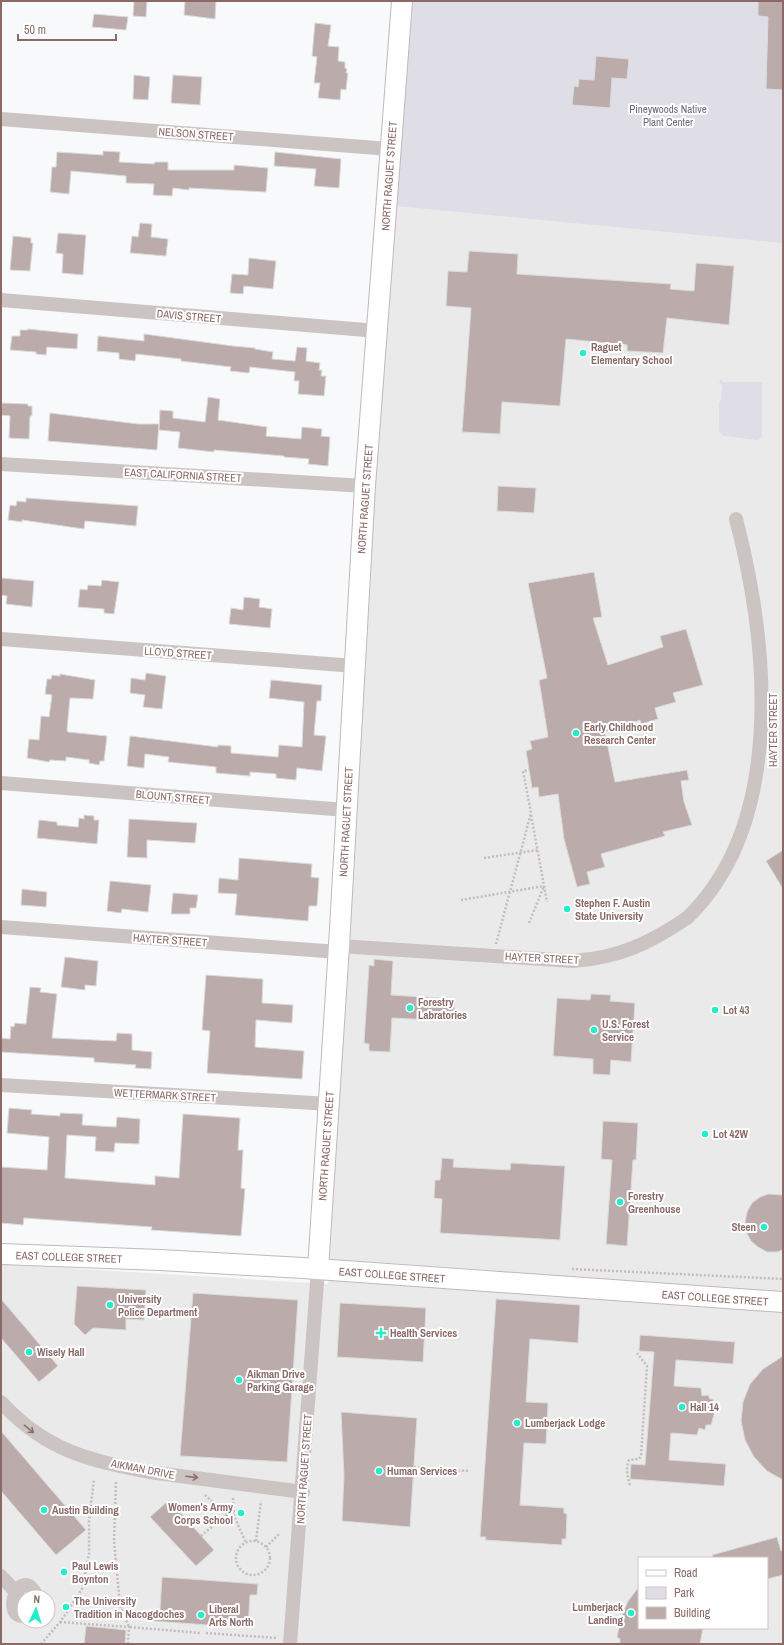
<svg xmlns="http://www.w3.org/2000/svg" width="784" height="1645" viewBox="0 0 784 1645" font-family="'Archivo Narrow',sans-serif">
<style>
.built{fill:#ebeaeb;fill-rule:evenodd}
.green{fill:#dfdde6}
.building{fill:#bbacab;stroke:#dadbdc}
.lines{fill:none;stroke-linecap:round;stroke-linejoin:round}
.secondary-casing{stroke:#c2b8b7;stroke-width:22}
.path{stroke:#c3bdbd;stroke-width:2.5;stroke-dasharray:2 2;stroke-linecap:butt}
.street{stroke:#ccc3c3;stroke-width:14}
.secondary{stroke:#fff;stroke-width:20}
.oneway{stroke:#8d6e6c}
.poi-dot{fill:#25ecc9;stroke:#fff;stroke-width:1.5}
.labels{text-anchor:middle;stroke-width:4;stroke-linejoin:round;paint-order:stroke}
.park-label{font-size:11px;fill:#716781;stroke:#fff}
.street-label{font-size:11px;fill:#8a6967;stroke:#fff}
.poi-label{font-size:11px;font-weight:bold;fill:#8a6967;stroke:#fff;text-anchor:start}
</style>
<rect width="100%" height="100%" fill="#f8f9fa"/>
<!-- built -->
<path class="built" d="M413,1H783V1644H1V1264L328,1284L371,554L375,463ZM639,1558H767V1628H639ZM24,1597H48V1621H24Z"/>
<!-- green -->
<g class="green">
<path d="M413,1H783V243L396,206Z"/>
<path d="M721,379L723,382H762V436L758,440L723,436L719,431V402L721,400L722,386L719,381Z"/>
</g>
<!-- building -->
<g class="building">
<path d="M134,1H147L146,17L133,16Z"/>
<path d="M185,1H216L215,19L184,15Z"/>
<path d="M758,1H783V90L766,89L768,17L758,16Z"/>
<path d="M94,14L128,17L126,30L92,27Z"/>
<path d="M315,23L331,25L328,46L339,47L338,61L345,62V68L347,69L346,73H348L346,90L341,89L340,100L318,98L320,83H314L317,57L312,56Z"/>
<path d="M596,56L629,59L627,79L612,78L610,108L572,105L574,86L578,87L579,79L594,80Z"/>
<path d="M134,75L150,77L148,100L133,99Z"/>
<path d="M173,75L202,77L200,105L171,103Z"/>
<path d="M103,151L120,152L119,162L154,164L155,162H168V170H234V165L268,168L266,192L189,188V190L173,188L172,196L153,195L154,184L126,183V176L71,171L69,194L50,192L52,167H56L57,152L103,155Z"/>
<path d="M275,152L341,159L339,188L314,186L316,169L274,166Z"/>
<path d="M140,223L152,224L151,237L168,239L166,256L130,253L132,236L138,237Z"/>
<path d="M58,233L86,235L83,275L62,273L63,254L56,253Z"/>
<path d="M13,236L31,238V243H33L30,271L10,270Z"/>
<path d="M469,251L518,254L517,274L671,284L670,289L694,291L696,263L734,266L729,325L667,318L663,353L627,351V345L566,339L560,406L502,402L500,434L462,432L471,308L446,306L448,271L467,272Z"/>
<path d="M249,258L276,261L273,289L244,286L243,294L230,293L232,274L248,275Z"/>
<path d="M28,329L78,334L77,349L47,347L46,355L36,354V352L10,350L12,336H20V330H28Z"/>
<path d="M144,334L233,346L255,348V349L273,352L272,359L295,361L297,347L307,348L306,361L320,363L319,370H322L321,376H326L324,396L298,394L299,381H294L295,372L250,367L249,373L230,371L231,367L181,361V359L136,354L135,361L119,359V353L97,351L98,336L144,341Z"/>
<path d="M208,397L220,399L218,420L267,427L266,436L301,439L302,427L322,429L321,436L330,437L328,466L308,464L309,459L284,457V456L214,450V452L178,448L180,432L159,430L160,410L173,411V418L205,422Z"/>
<path d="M2,403L28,404V406H32V416H30L29,439L9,438L10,416L1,415Z"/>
<path d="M50,413L138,424H159L157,450L48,441Z"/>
<path d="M498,486L536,488L534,513L497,511Z"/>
<path d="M26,498L138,506L136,526L85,521L84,529L22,520V522L8,520L10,505L16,506L17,501L26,502Z"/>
<path d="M594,572L602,617L593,618L608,665L663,647L660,636L686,629L703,685L673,693L676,702L655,708L658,719L641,724L640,720L605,732L615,782L687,770L689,780L681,781L684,802L692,825L663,832L665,836L601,854L605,867L587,872L590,884L577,887L564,839L558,794L539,797L538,787L532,788L526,751L532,749L530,741L548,737L539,680L547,678L528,583Z"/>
<path d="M1,578L34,581L32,607L6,604L7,596L1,595Z"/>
<path d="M102,580L119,582L114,614L104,613V609L78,607L80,589L87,590L88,585L101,586Z"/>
<path d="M244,597L260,599L259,607L272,609L270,628L229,624L231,608L243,610Z"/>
<path d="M146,673L166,676L162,709L143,707L145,695L130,693L131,678L145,680Z"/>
<path d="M60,674L95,680L93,699L70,698L67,730L68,732L107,736L104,761H100L99,765L89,763V760L66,757V761L50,760L49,762L27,758L29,739L39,740L41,716L49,717L52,695L45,694L47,679H51L52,675L60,676Z"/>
<path d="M271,680L322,685L321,701H317L314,735L326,736L322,771L297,768L296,780L276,778V774L250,772V776L216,773V767L168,762L169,757L145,754L144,768L127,766L130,736L218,747V745L231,746V753L278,757L279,745L302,747L304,702L269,698Z"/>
<path d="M84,815L94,816V820H99L97,844L37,838L39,820L57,822V825L78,827L79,818L84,819Z"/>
<path d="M129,819L197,823L195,843L147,840V858L127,857Z"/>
<path d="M783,850V889L766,861Z"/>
<path d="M239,858L312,864L311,877L319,878L317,906H309L308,921L235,915L237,894L218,893L219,878L238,880Z"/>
<path d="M110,881L151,885L148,912L122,909L121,913L107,911Z"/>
<path d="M22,889L47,892L46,907L21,905Z"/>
<path d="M173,893L198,895L196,908H190V914H171Z"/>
<path d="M65,957L98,961L96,986L85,985V990L61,987Z"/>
<path d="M374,959L393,961L391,995L455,999L454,1021L392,1018L390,1052L369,1051V1044L364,1043L369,965L374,966Z"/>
<path d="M206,975L263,979L262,1003L293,1005L292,1023L256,1020L255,1047L304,1051L302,1079L207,1073L210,1031L202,1030Z"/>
<path d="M30,987L41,988L40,992L57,994L52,1038L116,1041L117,1033L132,1034V1050L152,1052L151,1069L135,1068L136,1065L94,1062V1058L1,1052V1038L10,1039L11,1026L14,1027L15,1023L26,1024Z"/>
<path d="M591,994L611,995L610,1001L635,1003L631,1062L611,1060L610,1075L593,1074V1059L553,1056L557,998L590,1000Z"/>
<path d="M9,1108L32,1110L31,1114L60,1116V1113L83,1114L82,1125L116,1127L117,1117L140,1119L139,1144L115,1143L114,1152L95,1151L96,1137L67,1135L65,1178L155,1185V1176L179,1178L183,1114L240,1118L238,1150H243L241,1188L245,1189L241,1236L151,1230L152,1227L24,1218L23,1225L1,1223V1167L47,1170L49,1137L7,1133Z"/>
<path d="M603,1121L638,1123L636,1160H633L627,1246L606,1244L612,1160L601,1159Z"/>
<path d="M442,1158L454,1159L453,1167L510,1170L511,1163L565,1166L560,1240L440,1233L442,1199L434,1198L435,1180H440Z"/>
<path d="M768,1194L783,1195V1250L777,1252H767L758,1247L751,1241L746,1232L745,1222L747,1212L752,1203L760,1197Z"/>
<path d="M77,1286L146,1290L144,1320L126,1319V1330L93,1328L85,1335L74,1324Z"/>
<path d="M193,1293L298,1300L287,1462L180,1456Z"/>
<path d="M1,1299L58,1366L39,1382L1,1338Z"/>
<path d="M496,1299L580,1305L578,1343L530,1339L526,1402L548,1403L546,1444L524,1443L520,1505L564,1508V1513L567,1514L566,1539H562V1545L485,1540L486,1537H480Z"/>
<path d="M340,1303L426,1308L423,1362L337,1357Z"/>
<path d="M640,1335L735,1342L733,1364L676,1360L674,1386L701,1388L702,1396L708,1395L710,1399H713L715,1411L711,1425H706L705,1430L699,1428L697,1435L671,1433L669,1460L726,1464L724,1486L630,1479L631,1464L645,1465L654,1352L639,1351Z"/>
<path d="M783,1356V1480L767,1471L754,1457L745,1440L741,1421L743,1402L750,1384L763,1369Z"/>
<path d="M341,1412L417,1418L410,1527L342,1521L344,1475Z"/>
<path d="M1,1431L86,1530L56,1555L1,1491Z"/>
<path d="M169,1500L214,1550L196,1566L150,1517Z"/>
<path d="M777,1537L781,1551H783V1575L767,1579V1558H713L712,1555Z"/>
<path d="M162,1577L258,1584L257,1595H250L248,1628L153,1621L154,1609L160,1610Z"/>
<path d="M639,1587V1628H703L700,1644H620V1639L617,1637L621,1618L628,1601Z"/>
<path d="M86,1626L126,1630L125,1644H84Z"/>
</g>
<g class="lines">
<!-- secondary casing -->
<g class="secondary-casing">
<g id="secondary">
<path d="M1,1254L160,1260L303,1268L783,1302"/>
<path d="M318,1269L339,946L365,486L402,1"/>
</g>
</g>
<!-- path -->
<g class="path">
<path d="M531,815L547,902"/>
<path d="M484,858L538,850"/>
<path d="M461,900L544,886"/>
<path d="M529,923L544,886"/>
<path d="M496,944L531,813L523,771L529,770"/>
<path d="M572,1269L783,1279"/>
<path d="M414,1467L468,1471"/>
<path d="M116,1482L114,1541L120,1605L129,1627L201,1633"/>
<path d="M630,1485C627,1476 626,1469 629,1460L639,1459L641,1456L647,1366L637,1353"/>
<path d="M205,1495L227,1516"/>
<path d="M233,1498L234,1516L246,1543"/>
<path d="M201,1536L221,1519L234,1513"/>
<path d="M256,1541L261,1501"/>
<circle cx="253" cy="1558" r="17"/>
<path d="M266,1547L279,1534"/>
<path d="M60,1622L129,1627L128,1644"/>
<path d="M206,1633L277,1638"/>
<path d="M41,1644L61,1621L82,1589L89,1554V1521L94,1479"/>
</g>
<!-- street -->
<g class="street">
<path d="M1,119L390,149"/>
<path d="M1,300L378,331"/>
<path d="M1,464L365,486"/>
<path d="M1,639L355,666"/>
<path d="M1,783L346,810"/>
<path d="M1,927L339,952"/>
<path d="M339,946L573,961C619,958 650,943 687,918C784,825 770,650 736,519"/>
<path d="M1,1085L330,1104"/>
<path d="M1,1402C45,1450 87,1460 149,1472L303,1492"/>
<path d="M1,1576L13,1589"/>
<path d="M24,1616C0,1618 21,1561 37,1597"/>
<path d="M290,1644L318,1269"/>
</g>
<!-- secondary -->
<use href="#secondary" class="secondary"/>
</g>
<!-- one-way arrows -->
<defs><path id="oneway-shaft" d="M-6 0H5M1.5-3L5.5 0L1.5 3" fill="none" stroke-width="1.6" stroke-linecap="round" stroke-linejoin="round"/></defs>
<g class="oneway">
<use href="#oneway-shaft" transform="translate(29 1429) rotate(39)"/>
<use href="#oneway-shaft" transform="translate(192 1477) rotate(7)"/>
</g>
<!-- markers -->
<g class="poi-dot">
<circle cx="583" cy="353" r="4"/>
<circle cx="576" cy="733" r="4"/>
<circle cx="567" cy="909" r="4"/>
<circle cx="410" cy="1008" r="4"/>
<circle cx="715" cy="1010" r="4"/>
<circle cx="594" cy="1030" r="4"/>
<circle cx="705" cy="1134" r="4"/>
<circle cx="620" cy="1202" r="4"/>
<circle cx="764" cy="1227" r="4"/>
<circle cx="110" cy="1305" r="4"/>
<path d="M379 1327h4v4h4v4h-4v4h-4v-4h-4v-4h4z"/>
<circle cx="29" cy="1352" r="4"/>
<circle cx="239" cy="1380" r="4"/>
<circle cx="682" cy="1407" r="4"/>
<circle cx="517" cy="1423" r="4"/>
<circle cx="379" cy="1471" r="4"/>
<circle cx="44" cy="1510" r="4"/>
<circle cx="241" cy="1513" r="4"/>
<circle cx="64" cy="1572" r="4"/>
<circle cx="66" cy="1607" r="4"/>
<circle cx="631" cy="1613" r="4"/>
<circle cx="201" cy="1615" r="4"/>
</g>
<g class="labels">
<!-- park labels -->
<g class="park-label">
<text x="668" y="113">Pineywoods Native<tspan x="668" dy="13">Plant Center</tspan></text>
</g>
<!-- street labels -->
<g class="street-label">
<text transform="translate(196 134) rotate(4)" y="4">NELSON STREET</text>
<text transform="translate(389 176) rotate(-86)" y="4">NORTH RAGUET STREET</text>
<text transform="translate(189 316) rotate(5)" y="4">DAVIS STREET</text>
<text transform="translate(183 475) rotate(3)" y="4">EAST CALIFORNIA STREET</text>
<text transform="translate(365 499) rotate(-86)" y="4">NORTH RAGUET STREET</text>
<text transform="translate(178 653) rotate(4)" y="4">LLOYD STREET</text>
<text transform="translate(773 730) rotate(-90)" y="4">HAYTER STREET</text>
<text transform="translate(173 797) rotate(5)" y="4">BLOUNT STREET</text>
<text transform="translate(346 822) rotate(-87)" y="4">NORTH RAGUET STREET</text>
<text transform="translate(170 940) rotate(4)" y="4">HAYTER STREET</text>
<text transform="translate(542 958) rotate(3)" y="4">HAYTER STREET</text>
<text transform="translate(165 1095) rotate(3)" y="4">WETTERMARK STREET</text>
<text transform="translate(326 1146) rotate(-86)" y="4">NORTH RAGUET STREET</text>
<text transform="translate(69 1257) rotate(2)" y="4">EAST COLLEGE STREET</text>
<text transform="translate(392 1275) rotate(4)" y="4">EAST COLLEGE STREET</text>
<text transform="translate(715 1298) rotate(4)" y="4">EAST COLLEGE STREET</text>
<text transform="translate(143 1469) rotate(11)" y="4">AIKMAN DRIVE</text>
<text transform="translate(304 1469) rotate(-86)" y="4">NORTH RAGUET STREET</text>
</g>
<!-- poi labels -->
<g class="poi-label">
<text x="591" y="351">Raguet<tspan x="591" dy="13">Elementary School</tspan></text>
<text x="584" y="731">Early Childhood<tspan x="584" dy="13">Research Center</tspan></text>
<text x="575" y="907">Stephen F. Austin<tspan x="575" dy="13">State University</tspan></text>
<text x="418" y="1006">Forestry<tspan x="418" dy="13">Labratories</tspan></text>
<text x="723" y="1014">Lot 43</text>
<text x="602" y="1028">U.S. Forest<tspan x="602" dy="13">Service</tspan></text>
<text x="713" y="1138">Lot 42W</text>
<text x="628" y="1200">Forestry<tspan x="628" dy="13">Greenhouse</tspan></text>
<text x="756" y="1231" text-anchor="end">Steen</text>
<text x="118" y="1303">University<tspan x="118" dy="13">Police Department</tspan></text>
<text x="390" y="1337">Health Services</text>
<text x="37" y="1356">Wisely Hall</text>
<text x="247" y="1378">Aikman Drive<tspan x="247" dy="13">Parking Garage</tspan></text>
<text x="690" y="1411">Hall 14</text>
<text x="525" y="1427">Lumberjack Lodge</text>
<text x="387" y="1475">Human Services</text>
<text x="233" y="1511" text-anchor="end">Women's Army<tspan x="233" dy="13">Corps School</tspan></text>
<text x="52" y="1514">Austin Building</text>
<text x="72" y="1570">Paul Lewis<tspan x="72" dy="13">Boynton</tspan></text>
<text x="74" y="1605">The University<tspan x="74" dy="13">Tradition in Nacogdoches</tspan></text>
<text x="623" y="1611" text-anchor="end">Lumberjack<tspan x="623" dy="13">Landing</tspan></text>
<text x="209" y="1613">Liberal<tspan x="209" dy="13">Arts North</tspan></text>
</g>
</g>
<!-- border -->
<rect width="784" height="1645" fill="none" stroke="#8a6967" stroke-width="4"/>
<!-- legend -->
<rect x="638" y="1557" width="130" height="72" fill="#ffffff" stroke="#d0c3c2"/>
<rect x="646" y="1570" width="20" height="6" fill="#ffffff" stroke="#d0c3c2"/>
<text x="674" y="1577" font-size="12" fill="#8a6967">Road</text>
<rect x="646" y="1587" width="20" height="12" fill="#dfdde6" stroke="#d0c3c2"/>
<text x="674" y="1597" font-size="12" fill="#8a6967">Park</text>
<rect x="646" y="1607" width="20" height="12" fill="#bbacab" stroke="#d0c3c2"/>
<text x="674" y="1617" font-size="12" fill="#8a6967">Building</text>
<!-- north arrow -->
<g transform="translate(36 1609) rotate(4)"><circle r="19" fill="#ffffff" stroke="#d0c3c2"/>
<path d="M0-3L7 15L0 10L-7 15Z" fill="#25ecc9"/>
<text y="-6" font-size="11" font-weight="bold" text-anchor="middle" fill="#8a6967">N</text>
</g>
<!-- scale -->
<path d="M18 34v6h98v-6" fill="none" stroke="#8a6967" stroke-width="2"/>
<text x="24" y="34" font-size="12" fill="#8a6967" stroke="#ffffff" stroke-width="3" paint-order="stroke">50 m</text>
</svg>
